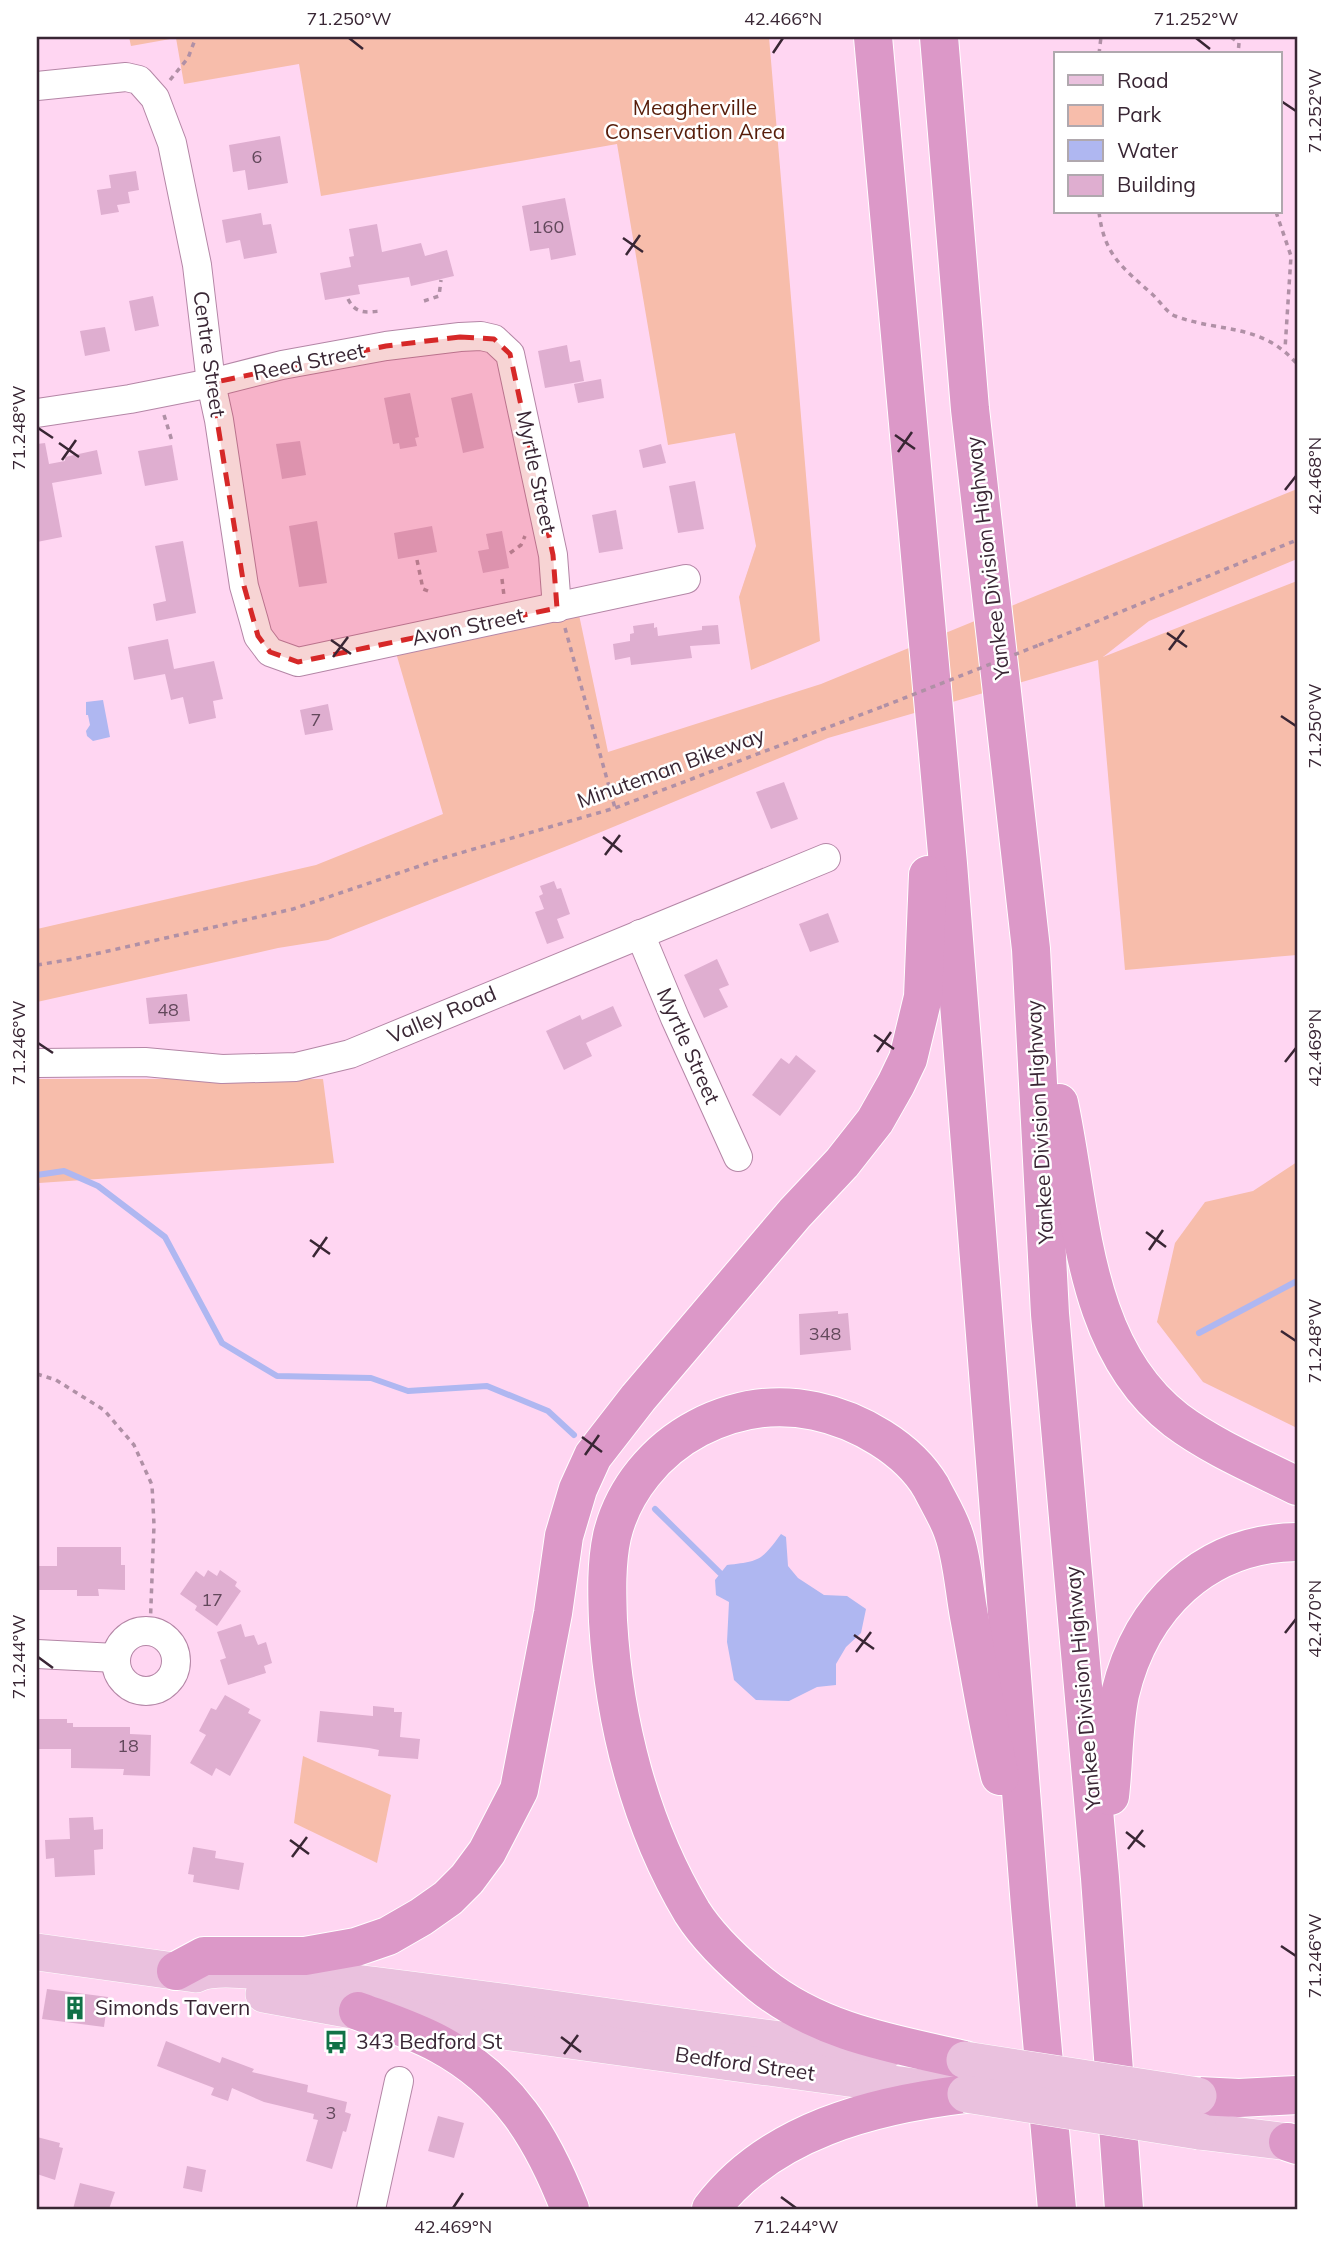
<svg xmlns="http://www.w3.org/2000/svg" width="1334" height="2246" viewBox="0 0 1334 2246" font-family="Mulish,sans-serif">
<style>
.green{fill:#f7bdab}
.water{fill:#afb7f1}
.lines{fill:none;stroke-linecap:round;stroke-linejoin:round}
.stream{stroke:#afb7f1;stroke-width:6}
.building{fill:#dfaed0}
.minor-casing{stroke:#b486a6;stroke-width:30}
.major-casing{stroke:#fff;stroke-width:38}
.highway-casing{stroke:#fff;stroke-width:40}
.path{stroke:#b090a6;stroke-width:3.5;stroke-dasharray:5 5;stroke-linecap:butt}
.minor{stroke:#fff;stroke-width:28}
.major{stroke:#eac1de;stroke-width:37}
.highway{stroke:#dc98c8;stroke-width:38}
.major-bridge-casing{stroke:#fff;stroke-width:38;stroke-linecap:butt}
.path-bridge{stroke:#b090a6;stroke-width:3.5;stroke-dasharray:5 5;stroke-linecap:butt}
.major-bridge{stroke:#eac1de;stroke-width:37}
.marked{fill:#d62828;fill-opacity:0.2;stroke:#d62828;stroke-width:5;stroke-dasharray:14 9;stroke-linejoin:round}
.ticks{fill:none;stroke:#392634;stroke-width:2.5}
.labels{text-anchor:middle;stroke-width:5;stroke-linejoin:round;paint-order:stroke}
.number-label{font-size:18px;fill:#62485b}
.park-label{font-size:21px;fill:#571d0a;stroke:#fff}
.street-label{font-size:21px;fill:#392634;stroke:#fff}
.poi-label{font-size:21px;fill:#392634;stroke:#fff;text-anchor:start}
.neatline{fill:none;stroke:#392634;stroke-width:2.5}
.ticks-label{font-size:18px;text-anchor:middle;fill:#392634}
</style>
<rect width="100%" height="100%" fill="#ffd6f2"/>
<!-- green -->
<g class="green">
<path d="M129,37H769L820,641L751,670L739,597L756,546L735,433L668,445L617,144L321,196L299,64L184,84L176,38L131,46Z"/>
<path d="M1297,489V559L1149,621L1103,657L1297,581V955L1125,970L1098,660L828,738L572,844L328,940L278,948L37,1002V929L316,865L443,814L394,646L578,610L608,752L821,684Z"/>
<path d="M37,1079H323L334,1163L39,1183L40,1190H37Z"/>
<path d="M1297,1162V1428L1203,1382L1157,1322L1175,1243L1205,1202L1253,1191Z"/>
<path d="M303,1756L391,1795L377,1863L294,1823Z"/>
</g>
<!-- water -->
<g class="water">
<path d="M103,700L110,737L93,741L87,736L86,731L90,725L88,715H86V702Z"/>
<path d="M781,1534L786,1537L788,1566L798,1578L824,1595L847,1596L866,1609L861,1633L846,1647L836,1664V1685L817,1687L789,1701L756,1700L734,1680L727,1642L729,1602L716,1595L715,1580L727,1565C760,1561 761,1561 781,1534Z"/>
</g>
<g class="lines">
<!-- stream -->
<g class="stream">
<path d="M37,1175L64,1171L98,1186L165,1237L222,1343L277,1376L371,1378L408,1391L487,1386L548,1411L574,1435"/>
<path d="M1199,1333L1297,1281"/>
<path d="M655,1509L720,1573"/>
</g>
</g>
<!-- building -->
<g class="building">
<path d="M280,136L288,183L248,190L245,170L233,172L229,145Z"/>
<path d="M136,171L139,190L128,192L130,203L117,205L119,212L101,215L97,190L111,188L109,175Z"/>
<path d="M565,198L576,255L551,260L549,248L530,251L522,206Z"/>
<path d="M261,213L263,225L271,224L277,253L244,259L240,240L226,243L222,220Z"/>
<path d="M377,224L382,252L421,243L425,256L447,250L454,276L411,286L409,277L358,285L360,294L325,300L320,273L351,267L349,257L354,256L349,229Z"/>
<path d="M153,296L159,326L135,331L129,301Z"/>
<path d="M105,327L110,351L85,356L80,331Z"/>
<path d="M567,345L570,362L580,360L584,381L545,388L538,351Z"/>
<path d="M601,379L604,398L578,403L574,384Z"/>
<path d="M410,393L419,437L415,438L417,446L400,449L399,443L393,444L384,398Z"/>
<path d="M472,393L484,448L463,453L451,398Z"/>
<path d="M300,441L306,475L282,479L276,444Z"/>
<path d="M45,443L49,464L65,461V457L97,450L102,474L52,483L62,537L37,542V444Z"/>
<path d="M661,444L666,463L643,468L639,450Z"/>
<path d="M172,445L178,480L145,486L138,451Z"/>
<path d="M695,481L704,529L678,533L669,486Z"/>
<path d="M616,510L623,549L599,553L592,515Z"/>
<path d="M317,521L327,583L299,587L289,526Z"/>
<path d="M432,526L437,552L398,559L394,533Z"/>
<path d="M502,531L509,568L483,573L478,551L489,549L486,534Z"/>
<path d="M183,541L196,613L156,621L153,604L166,601L155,546Z"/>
<path d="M654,623V628L657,627L658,636L702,630V626L718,625L720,644L690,646L692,658L631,665L630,657L615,660L613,644L630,641V634L634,633L633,626Z"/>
<path d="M168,639L174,669L214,661L223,699L213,701L216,718L189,724L183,697L171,700L165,674L134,680L128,647Z"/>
<path d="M328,704L333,730L305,735L300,710Z"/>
<path d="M784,782L798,819L771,829L756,792Z"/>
<path d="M554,881L557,889L561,888L570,914L557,919L564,938L547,944L535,912L544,909L539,896L543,894L540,886Z"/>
<path d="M828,913L839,942L810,952L799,924Z"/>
<path d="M717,959L729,985L719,989L728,1007L704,1018L684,975Z"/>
<path d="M187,994L190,1021L149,1024L146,998Z"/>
<path d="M613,1006L622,1026L586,1043L592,1056L564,1070L546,1031L580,1015L582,1020Z"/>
<path d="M796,1055L816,1071L780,1116L752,1095L781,1058L789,1064Z"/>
<path d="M838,1311V1314L848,1313L851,1350L800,1355L799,1314Z"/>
<path d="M57,1547H121V1565H125V1590L98,1589L99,1596H77V1590H37V1566H57Z"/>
<path d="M208,1570L217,1576L220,1570L237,1582L235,1586L241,1591L217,1626L195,1610L197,1606L180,1594L196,1571L204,1577Z"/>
<path d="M241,1624L245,1637L254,1635L258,1645L266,1642L272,1663L264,1666L266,1673L228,1685L220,1660L226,1658L217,1632Z"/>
<path d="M225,1695L250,1709L248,1713L261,1720L230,1776L216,1768L212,1776L190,1763L206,1735L199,1731L211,1708L216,1710Z"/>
<path d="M373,1706L394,1708V1712H402L400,1737L420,1739L418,1759L378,1756L379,1750L369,1748L317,1742L320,1711L373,1716Z"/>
<path d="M37,1719H67V1723H73V1727H130V1734L151,1735L150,1776L123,1775L124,1769L71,1768V1749H37Z"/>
<path d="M93,1817L94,1830L103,1829V1849L94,1850L95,1875L55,1877L54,1858L46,1859L45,1840L70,1839L69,1818Z"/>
<path d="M193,1847L216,1851L215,1858L244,1863L239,1890L193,1882L194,1875L188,1874Z"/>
<path d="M47,1989L108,1997L104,2027L42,2019Z"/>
<path d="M166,2041L220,2063L222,2057L254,2069L252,2072L308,2085L307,2092L347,2102L345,2112L351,2114L346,2132L343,2131L332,2169L306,2161L318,2120L313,2119L314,2114L264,2102L232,2088L228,2101L211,2095L214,2088L157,2066Z"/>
<path d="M438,2116L464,2123L454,2158L428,2151Z"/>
<path d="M37,2137L60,2143L59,2147L63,2148L55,2180L37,2174Z"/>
<path d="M187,2166L206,2170L202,2192L183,2188Z"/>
<path d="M80,2183L115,2192L109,2209H73Z"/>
</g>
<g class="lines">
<!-- minor casing -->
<g class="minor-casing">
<g id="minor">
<path d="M37,86L126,77L139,80L155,98L172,143L197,265L211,383L219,420L244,586L254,621L258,636L270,652L298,662L686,579"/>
<path d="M37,413L130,399L211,383L282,365L386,346L460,337L481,336L494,339L510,354L553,555L557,608"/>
<path d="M640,934L675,1018L738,1157"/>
<path d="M37,1063L145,1062L222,1069L296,1067L350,1054L826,858"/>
<circle cx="146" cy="1661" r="30"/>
<path d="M37,1654L116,1658"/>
<path d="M371,2209L399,2081"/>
</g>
</g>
<!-- major casing -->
<g class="major-casing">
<g id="major">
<path d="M37,1952L196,1974C220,1961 307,1977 338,1981C520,2002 701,2033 884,2052"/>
<path d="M264,1994L358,2011L951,2092"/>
<path d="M1199,2131L1297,2143"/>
</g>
</g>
<!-- highway casing -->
<g class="highway-casing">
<g id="highway">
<path d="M873,37L948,864L1030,1906L1057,2209"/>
<path d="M939,37L970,409L1031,949L1050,1314L1100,1878L1124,2209"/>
<path d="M1059,1103C1082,1210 1081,1347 1176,1420C1212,1447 1257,1466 1297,1486"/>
<path d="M1110,1796C1114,1762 1113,1727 1120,1694C1141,1606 1205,1543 1297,1542"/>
<path d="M176,1971L204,1956H305L356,1947L388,1936L421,1917L448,1898L467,1879L487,1852L519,1790L553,1613L564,1536L578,1489L593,1456L638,1398L795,1213L842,1163L875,1121L896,1084L908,1059L923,997L928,875"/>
<path d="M358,2011C385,2021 413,2030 439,2044C509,2082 542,2137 570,2209"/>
<path d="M965,2060C893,2044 819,2032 760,1984C736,1964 709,1939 692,1912C640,1825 614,1722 608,1621C607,1593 606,1564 612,1536C623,1490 656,1450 698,1428C735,1409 773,1402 815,1411C858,1420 908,1448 931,1487C938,1501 948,1517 953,1532C962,1556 964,1589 969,1616C979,1669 987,1723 1000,1776"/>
<path d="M1198,2096L1239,2098L1297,2095"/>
<path d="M1288,2142L1297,2145"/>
<path d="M711,2209C770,2131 873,2105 966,2094"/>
</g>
</g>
<!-- path -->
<g class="path">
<path d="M1231,37L1239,43L1238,54"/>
<path d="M1099,54L1101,37"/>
<path d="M170,80L188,58L196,37"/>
<path d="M1099,212C1104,255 1122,267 1152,294C1160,301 1166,312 1175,316C1221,333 1262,323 1297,364"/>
<path d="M1276,212L1291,256L1285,349"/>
<path d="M348,299C356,315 367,312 382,311"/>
<path d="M424,301L439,296L441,280"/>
<path d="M164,415L172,441"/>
<path d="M510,553L521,545L525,536"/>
<path d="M417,560L423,589L428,591"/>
<path d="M502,579L504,596"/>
<path d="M565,628L615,808"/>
<path d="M1039,645L1297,540"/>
<path d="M37,965L73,959L293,909L443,858L615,808L884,706"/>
<path d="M37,1374L56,1380L104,1410L134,1445L152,1485L154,1525L150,1631"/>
</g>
<!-- minor -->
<use href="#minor" class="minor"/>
<!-- major -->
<use href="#major" class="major"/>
<!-- highway -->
<use href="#highway" class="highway"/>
<!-- major-bridge casing -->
<g class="major-bridge-casing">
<g id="major-bridge">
<path d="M965,2060L1198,2096"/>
<path d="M966,2094L1199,2131"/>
</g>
</g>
<!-- path-bridge -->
<path class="path-bridge" d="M884,706L1039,645"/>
<!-- major-bridge -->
<use href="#major-bridge" class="major-bridge"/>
</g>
<!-- marked area -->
<path class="marked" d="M460,337L494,339L510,354L553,555L557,608L298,662L270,652L258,636L244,586L211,383L386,346Z"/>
<!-- ticks -->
<path class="ticks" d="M349,38L363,49M1196,38L1210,49M773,53L783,38M1281,101L1296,111M623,238L643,252M626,255L640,235M38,428L53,438M895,435L915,449M59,443L79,457M898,452L912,432M62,460L76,440M1285,490L1296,476M1167,633L1187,647M331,640L351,654M1169,650L1184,630M333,657L348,637M1281,716L1296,726M603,837L622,852M605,855L620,835M874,1035L894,1049M38,1043L53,1053M877,1052L891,1032M1285,1062L1296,1048M1146,1232L1166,1247M310,1240L330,1254M1149,1250L1163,1230M313,1257L327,1237M1281,1331L1296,1341M582,1437L602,1452M585,1455L599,1435M1285,1633L1296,1619M854,1635L874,1649M856,1652L871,1632M38,1657L53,1668M1126,1832L1145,1847M290,1840L309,1854M1128,1849L1143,1830M292,1857L307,1837M1281,1946L1296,1956M561,2037L581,2052M564,2054L578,2035M781,2197L796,2208M453,2208L463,2193"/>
<!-- icons -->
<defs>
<g id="building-bare" transform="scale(1.89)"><path d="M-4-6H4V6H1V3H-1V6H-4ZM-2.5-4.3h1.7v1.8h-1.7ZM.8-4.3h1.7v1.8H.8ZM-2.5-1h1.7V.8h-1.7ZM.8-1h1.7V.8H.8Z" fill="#117147" stroke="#fff" stroke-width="2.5" paint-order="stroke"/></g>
<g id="bus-bare" transform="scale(1.89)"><path d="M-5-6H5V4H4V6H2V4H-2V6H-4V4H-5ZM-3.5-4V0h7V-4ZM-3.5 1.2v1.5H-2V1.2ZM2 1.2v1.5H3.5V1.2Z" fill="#117147" stroke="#fff" stroke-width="2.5" paint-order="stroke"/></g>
</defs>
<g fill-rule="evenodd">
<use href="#building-bare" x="75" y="2008"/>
<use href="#bus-bare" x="336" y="2042"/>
</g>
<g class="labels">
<!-- number labels -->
<g class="number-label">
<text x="257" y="163">6</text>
<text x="548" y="233">160</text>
<text x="316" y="726">7</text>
<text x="168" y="1016">48</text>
<text x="825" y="1340">348</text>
<text x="212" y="1606">17</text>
<text x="128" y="1752">18</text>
<text x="331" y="2119">3</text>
</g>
<!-- park labels -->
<g class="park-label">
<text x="695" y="115">Meagherville<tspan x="695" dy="24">Conservation Area</tspan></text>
</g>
<!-- street labels -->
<g class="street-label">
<text transform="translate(209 354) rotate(82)" y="7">Centre Street</text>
<text transform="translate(309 362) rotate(-12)" y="7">Reed Street</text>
<text transform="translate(536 472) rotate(78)" y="7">Myrtle Street</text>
<text transform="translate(988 558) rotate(-97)" y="7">Yankee Division Highway</text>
<text transform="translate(468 627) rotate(-12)" y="7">Avon Street</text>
<text transform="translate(671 768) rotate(-20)" y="7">Minuteman Bikeway</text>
<text transform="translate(442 1015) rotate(-23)" y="7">Valley Road</text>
<text transform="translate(688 1046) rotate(66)" y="7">Myrtle Street</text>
<text transform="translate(1040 1122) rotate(-93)" y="7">Yankee Division Highway</text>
<text transform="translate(1083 1688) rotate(-95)" y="7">Yankee Division Highway</text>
<text transform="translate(745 2064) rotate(8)" y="7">Bedford Street</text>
</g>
<!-- poi labels -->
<g class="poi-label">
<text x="95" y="2015">Simonds Tavern</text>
<text x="356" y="2049">343 Bedford St</text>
</g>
</g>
<!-- border -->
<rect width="1334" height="2246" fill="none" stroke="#ffffff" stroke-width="77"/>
<!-- legend -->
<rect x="1054" y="52" width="228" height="161" fill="#ffffff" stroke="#b0a8ae" stroke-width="2"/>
<rect x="1068" y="75" width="35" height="10" fill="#eac1de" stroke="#b0a8ae" stroke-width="2"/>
<text x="1117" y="88" font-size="21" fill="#392634">Road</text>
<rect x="1068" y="105" width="35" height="21" fill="#f7bdab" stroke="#b0a8ae" stroke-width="2"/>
<text x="1117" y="122" font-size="21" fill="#392634">Park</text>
<rect x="1068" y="140" width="35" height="21" fill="#afb7f1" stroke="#b0a8ae" stroke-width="2"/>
<text x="1117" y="158" font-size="21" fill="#392634">Water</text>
<rect x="1068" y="175" width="35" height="21" fill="#dfaed0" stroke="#b0a8ae" stroke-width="2"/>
<text x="1117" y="192" font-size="21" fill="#392634">Building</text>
<rect x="38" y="38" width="1258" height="2170" class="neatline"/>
<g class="ticks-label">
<text x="349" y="25">71.250°W</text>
<text x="783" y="25">42.466°N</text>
<text x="1196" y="25">71.252°W</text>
<text transform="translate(1315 111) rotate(-90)" y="6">71.252°W</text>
<text transform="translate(19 428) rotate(-90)" y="6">71.248°W</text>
<text transform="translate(1315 476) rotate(-90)" y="6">42.468°N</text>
<text transform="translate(1315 726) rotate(-90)" y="6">71.250°W</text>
<text transform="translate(19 1043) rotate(-90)" y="6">71.246°W</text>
<text transform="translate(1315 1048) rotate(-90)" y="6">42.469°N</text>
<text transform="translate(1315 1341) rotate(-90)" y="6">71.248°W</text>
<text transform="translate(1315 1619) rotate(-90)" y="6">42.470°N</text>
<text transform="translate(19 1657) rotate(-90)" y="6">71.244°W</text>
<text transform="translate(1315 1956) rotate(-90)" y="6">71.246°W</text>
<text x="453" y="2233">42.469°N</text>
<text x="796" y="2233">71.244°W</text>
</g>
</svg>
